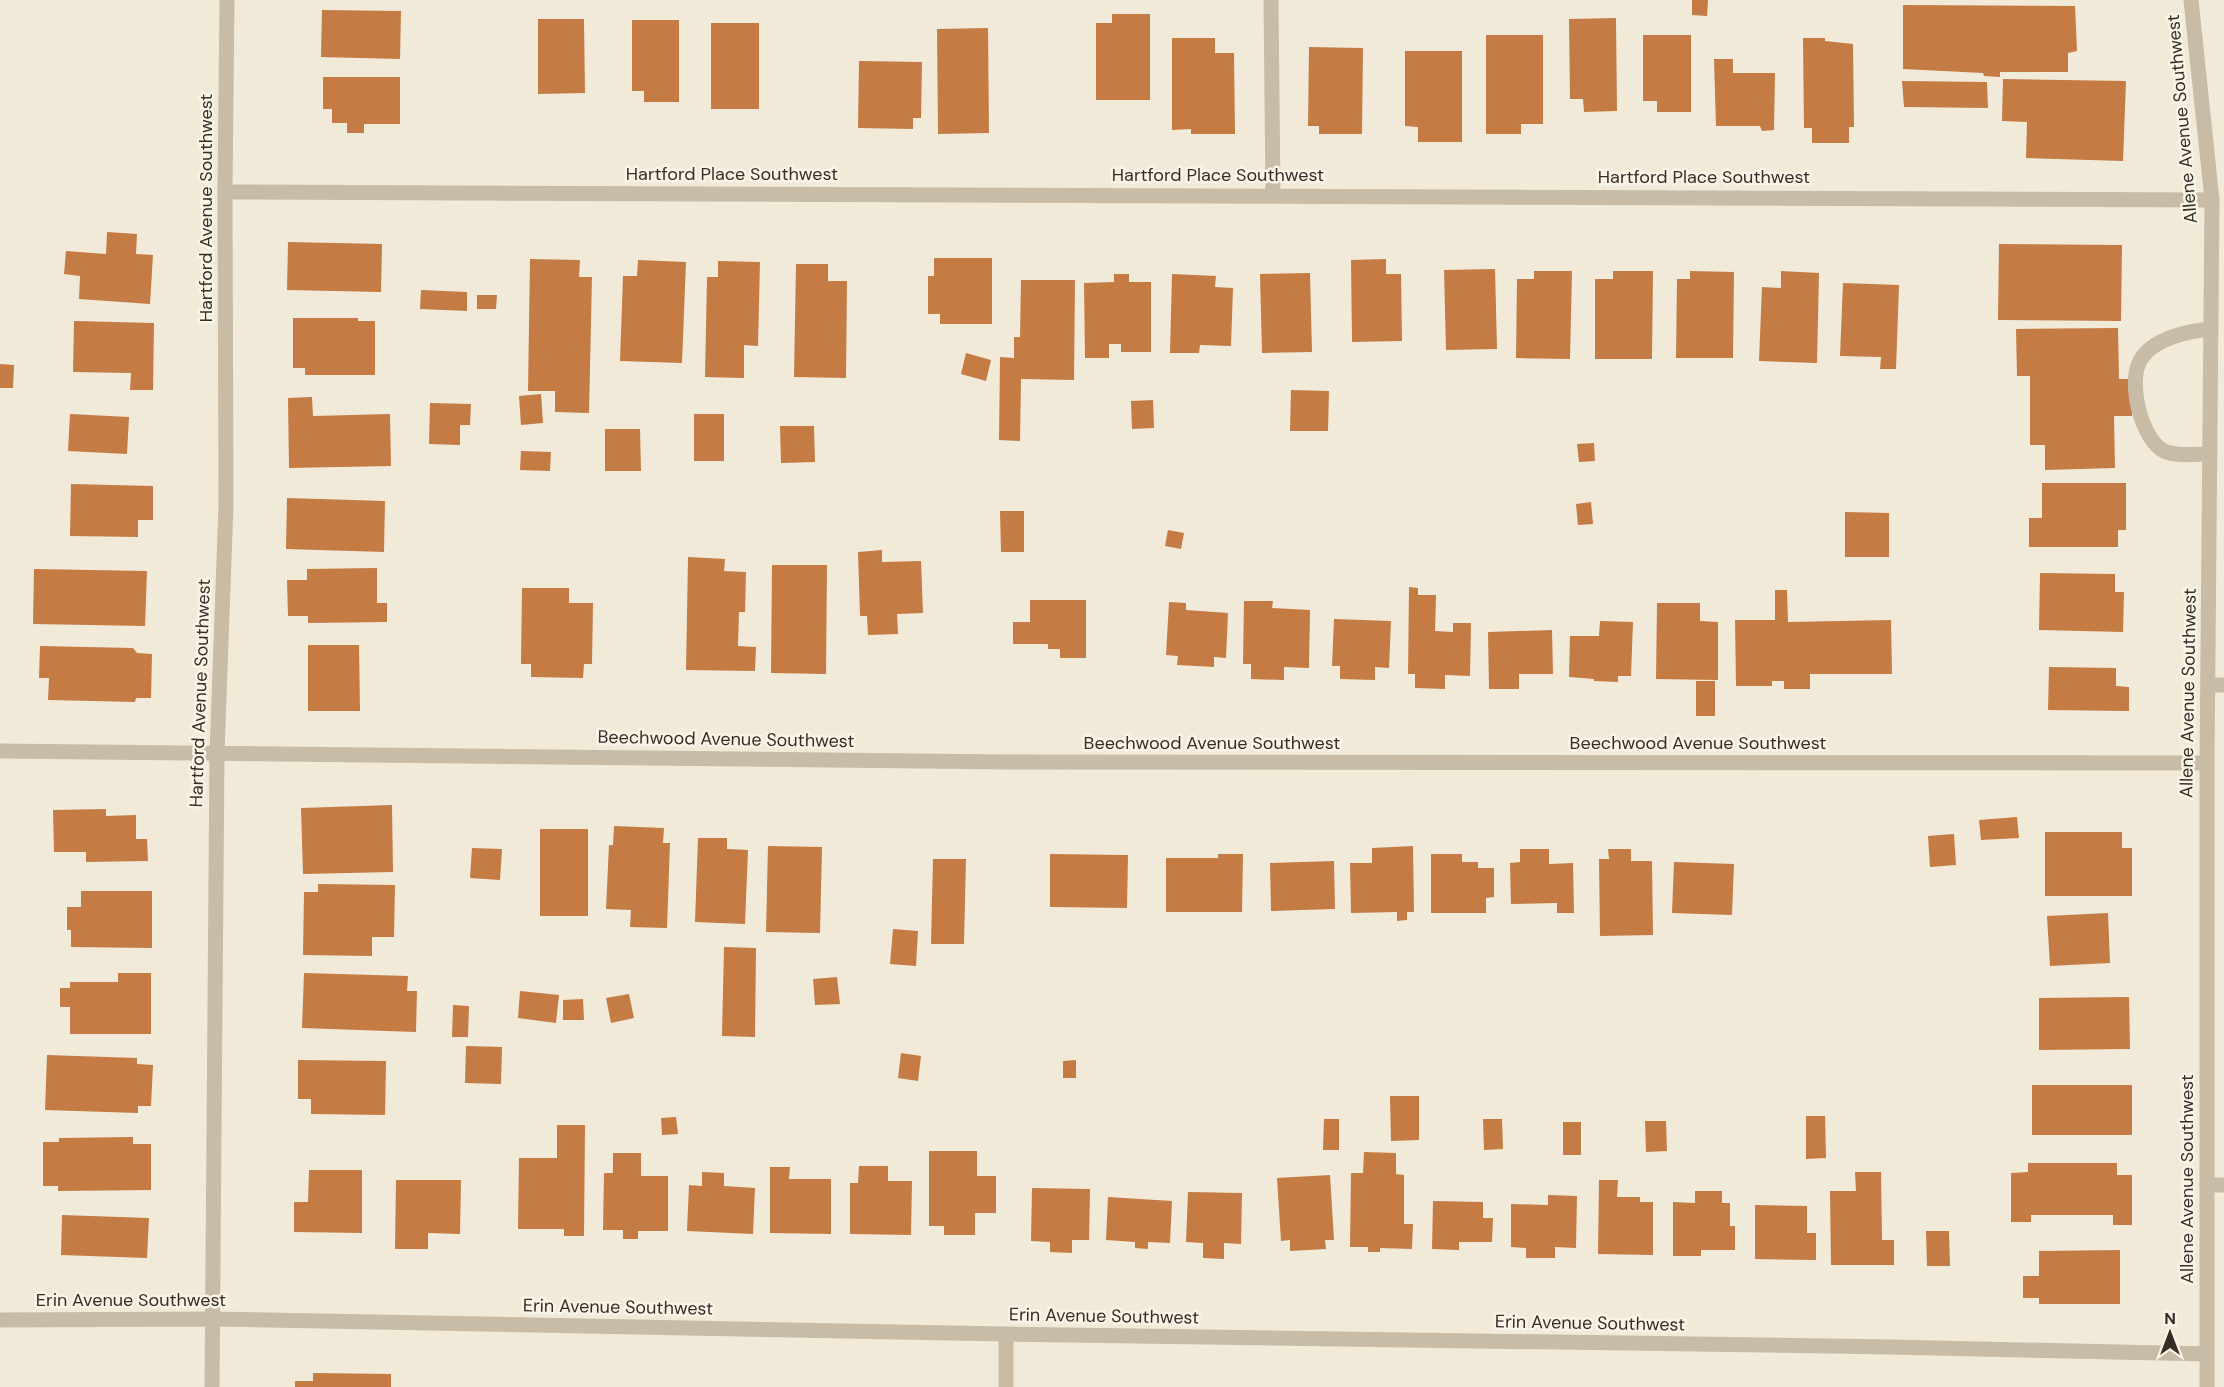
<svg xmlns="http://www.w3.org/2000/svg" width="2224" height="1387" viewBox="0 0 2224 1387" font-family="'DM Sans',sans-serif">
<style>
.building{fill:#c57b44}
.lines{fill:none;stroke-linecap:round;stroke-linejoin:round}
.lane{stroke:#c9bca6;stroke-width:15}
.street{stroke:#c9bca6;stroke-width:15}
.labels{text-anchor:middle;stroke-width:5;stroke-linejoin:round;paint-order:stroke}
.street-label{font-size:18px;fill:#352e27;stroke:#f9f4e6}
</style>
<rect width="100%" height="100%" fill="#f1ead9"/>
<!-- building -->
<g class="building">
<path d="M1692,0H1708L1707,16L1692,15Z"/>
<path d="M1903,5L2075,6L2077,51L2068,53V72H2000V77L1984,76L1983,73L1903,69Z"/>
<path d="M322,10L401,11L400,59L321,57Z"/>
<path d="M1112,14H1150V100H1096V23H1112Z"/>
<path d="M1616,18L1617,111L1584,112L1583,99H1570L1569,19Z"/>
<path d="M538,19H584L585,93L538,94Z"/>
<path d="M632,20H679V102H644V91H632Z"/>
<rect x="711" y="23" width="48" height="86"/>
<path d="M988,28L989,133L938,134L937,29Z"/>
<path d="M1486,35H1543V124H1521V134H1486Z"/>
<path d="M1643,35H1691V112H1657V101H1643Z"/>
<path d="M1172,38H1215V53H1234L1235,134H1191V129L1172,130Z"/>
<path d="M1803,38H1825V41L1853,44L1854,127H1849V143H1812V128H1804Z"/>
<path d="M1309,47L1363,48L1362,134H1319V126H1308Z"/>
<path d="M1405,51H1462V142H1418V127L1405,126Z"/>
<path d="M1714,59H1733V73H1775L1774,130L1762,131L1760,126H1716Z"/>
<path d="M859,61L922,62L921,118H913V129L858,128Z"/>
<path d="M323,77H400V124H364V133H347V123H332V109H323Z"/>
<path d="M2003,79L2126,81L2123,161L2026,158L2027,122L2002,121Z"/>
<path d="M1902,81L1987,82L1988,108L1904,107Z"/>
<path d="M107,232L137,234L136,254L153,255L150,304L79,299L80,276L64,274L66,251L106,254Z"/>
<path d="M288,242L382,244L381,292L287,290Z"/>
<path d="M1999,244L2122,245L2121,321L1998,320Z"/>
<path d="M934,258H992V324H940V314H928V276H934Z"/>
<path d="M530,259L580,260L579,277H592L589,413L555,412V391H528Z"/>
<path d="M1386,259V274H1401L1402,341L1352,342L1351,260Z"/>
<path d="M638,260L686,262L682,363L620,361L623,276H637Z"/>
<path d="M718,261L760,262L758,346L744,345V378L705,377L707,277H718Z"/>
<path d="M796,264H828V281H847L846,378L794,377Z"/>
<path d="M1495,269L1497,349L1446,350L1444,270Z"/>
<path d="M1534,271H1572L1570,359L1516,358L1517,279H1534Z"/>
<path d="M1613,271H1653L1652,359H1595V279H1613Z"/>
<path d="M1690,271L1734,272L1733,358H1676L1677,279H1690Z"/>
<path d="M1781,271L1819,273L1817,363L1759,361L1762,287L1781,288Z"/>
<path d="M1310,273L1312,352L1262,353L1260,274Z"/>
<path d="M1114,274H1129V282H1151V352H1121V344H1109V358H1085L1084,283L1114,282Z"/>
<path d="M1172,274L1216,276L1215,287L1233,288L1231,346L1200,345L1199,353H1170Z"/>
<path d="M1021,280H1075L1074,380L1021,379L1020,441L999,440L1000,357L1014,358V337H1020Z"/>
<path d="M1843,283L1899,285L1896,369H1880L1881,357L1840,356Z"/>
<path d="M421,290L467,292V311L420,309Z"/>
<path d="M477,295H497L496,309H477Z"/>
<path d="M293,318H358V321H375V375H305V368H293Z"/>
<path d="M74,321L154,323L153,390H130L131,373L73,372Z"/>
<path d="M2118,328L2119,379H2132V416H2114L2115,468L2045,470V445H2030V376H2017L2016,329Z"/>
<path d="M966,353L991,360L986,381L961,374Z"/>
<path d="M0,364L14,365L13,388H0Z"/>
<path d="M1291,390L1329,391L1328,431H1290Z"/>
<path d="M541,394L543,423L521,425L519,396Z"/>
<path d="M312,397L313,416L390,414L391,466L289,468L288,398Z"/>
<path d="M1153,400L1154,428L1132,429L1131,401Z"/>
<path d="M430,403L471,404L470,425H460V445L429,444Z"/>
<path d="M70,414L129,417L127,454L68,451Z"/>
<rect x="694" y="414" width="30" height="47"/>
<path d="M780,426H814L815,462L781,463Z"/>
<path d="M605,429H640L641,471H605Z"/>
<path d="M1594,443L1595,461L1579,462L1577,444Z"/>
<path d="M521,451L551,452L550,471L520,470Z"/>
<path d="M2042,483H2126V530H2118V547H2029V518H2042Z"/>
<path d="M71,484L153,486V520H138V537L70,536Z"/>
<path d="M287,498L385,501L384,552L286,549Z"/>
<path d="M1591,502L1593,524L1578,525L1576,504Z"/>
<path d="M1000,511H1024V552H1001Z"/>
<path d="M1845,512L1889,513V557H1845Z"/>
<path d="M1168,530L1184,533L1181,549L1165,546Z"/>
<path d="M882,550V562L921,561L923,613L897,614L898,634L868,635L867,616H860L858,552Z"/>
<path d="M688,557L725,559L724,571L746,572L745,612H739L738,646L756,647L755,671L686,670Z"/>
<path d="M772,565H827L826,674L771,673Z"/>
<path d="M377,568V603H387V622L308,623V616H288L287,580H307V569Z"/>
<path d="M34,569L147,571L145,626L33,624Z"/>
<path d="M2040,573L2115,574V592H2124L2123,632L2039,630Z"/>
<path d="M1409,587L1418,588V595H1436L1435,631L1453,632V623H1471L1470,676L1445,675V689L1415,688V674H1408Z"/>
<path d="M522,588H569V603H593L592,664H584L583,678L531,677V664H521Z"/>
<path d="M1775,590H1787L1788,622L1891,620L1892,674H1810V689H1784V681H1772V686H1736L1735,620H1775Z"/>
<path d="M1030,600H1086V658H1060V649H1048V644H1013V622H1030Z"/>
<path d="M1244,601H1273L1272,608L1310,610L1309,668L1284,667V680L1251,679V664H1243Z"/>
<path d="M1169,602L1186,603V610L1228,613L1226,658L1214,657V667L1177,665L1178,656L1166,655Z"/>
<path d="M1657,603H1700V621L1718,622V680L1656,679Z"/>
<path d="M1334,619L1391,621L1389,668L1375,667V680L1340,679V666H1332Z"/>
<path d="M1600,621L1633,622L1631,676H1618V682L1594,681V679L1569,677L1570,636H1599Z"/>
<path d="M1552,630L1553,674H1519V689H1489L1488,632Z"/>
<path d="M308,645H359L360,711H308Z"/>
<path d="M40,646L133,648L137,653L152,654L151,698H136L135,702L48,700L49,678H39Z"/>
<path d="M2049,667L2116,668V686L2129,687V711L2048,710Z"/>
<rect x="1696" y="681" width="19" height="35"/>
<path d="M392,805L393,872L303,874L301,808Z"/>
<path d="M106,809V816L136,815V839H147L148,861L86,862V852H54L53,810Z"/>
<path d="M2017,817L2019,838L1981,840L1979,820Z"/>
<path d="M614,826L664,828L663,843H670L667,928L630,927L631,910L606,909L609,845H613Z"/>
<rect x="540" y="829" width="48" height="87"/>
<path d="M2045,832H2122V848H2132V896H2045Z"/>
<path d="M1954,834L1956,865L1930,867L1928,836Z"/>
<path d="M698,838H727V849L748,850L745,924L695,922Z"/>
<path d="M768,846L822,847L820,933L766,932Z"/>
<path d="M1413,846L1414,912H1407V920L1397,921V912L1351,913L1350,863H1372V848Z"/>
<path d="M472,848L502,849L500,880L470,878Z"/>
<path d="M1520,849H1549V864L1573,863L1574,913H1557V903L1511,904L1510,863L1520,862Z"/>
<path d="M1608,849H1631V861H1652L1653,935L1600,936L1599,859H1609Z"/>
<path d="M1050,854L1128,855L1127,908L1050,907Z"/>
<path d="M1218,854H1243L1242,912H1166V858H1218Z"/>
<path d="M1431,854H1462V862H1478V868H1494V897L1486,898V913H1431Z"/>
<path d="M933,859H966L964,944H931Z"/>
<path d="M1334,861L1335,909L1271,911L1270,863Z"/>
<path d="M1674,862L1734,864L1732,915L1672,913Z"/>
<path d="M318,884L395,885L394,937H372V956L303,955L304,892H318Z"/>
<path d="M81,891H152V948L71,947V930H67V907H81Z"/>
<path d="M2108,913L2110,963L2050,966L2047,916Z"/>
<path d="M893,929L918,931L916,966L890,964Z"/>
<path d="M724,947L756,948L755,1037L722,1036Z"/>
<path d="M118,973H151V1034H70V1007H60V988H70V982H118Z"/>
<path d="M304,973L408,976L407,991H417L416,1032L302,1028Z"/>
<path d="M837,977L840,1004L815,1005L813,979Z"/>
<path d="M520,991L559,995L556,1023L518,1018Z"/>
<path d="M629,994L634,1018L611,1023L606,998Z"/>
<path d="M2129,997L2130,1049L2039,1050V998Z"/>
<path d="M583,999L584,1020H563V1000Z"/>
<path d="M453,1005L469,1006L468,1037H452Z"/>
<path d="M466,1046L502,1047L501,1084L465,1083Z"/>
<path d="M901,1053L921,1056L918,1081L898,1078Z"/>
<path d="M47,1055L137,1058V1064L153,1065L151,1106H138V1113L45,1110Z"/>
<path d="M298,1060L386,1061L385,1115L311,1114V1099H298Z"/>
<path d="M1076,1060V1078H1063V1061Z"/>
<rect x="2032" y="1085" width="100" height="50"/>
<path d="M1390,1096H1419V1140L1391,1141Z"/>
<path d="M1806,1116H1825L1826,1158L1806,1159Z"/>
<path d="M676,1117L678,1134L662,1135L661,1118Z"/>
<path d="M1324,1119H1339V1150H1323Z"/>
<path d="M1483,1119H1502L1503,1149L1484,1150Z"/>
<path d="M1645,1121H1666L1667,1151L1646,1152Z"/>
<rect x="1563" y="1122" width="18" height="33"/>
<path d="M557,1125H585L584,1236H564V1229H518L519,1158H557Z"/>
<path d="M133,1137V1144H151V1190L58,1191V1186H43V1142H59V1138Z"/>
<path d="M929,1151H977V1176H996V1213H975V1235H944V1226H929Z"/>
<path d="M1364,1152L1396,1153V1174L1404,1175V1224H1413L1412,1249L1380,1248V1252H1368V1247H1350L1351,1173H1363Z"/>
<path d="M613,1153H641V1176H668V1231H638V1239H623V1230H603L604,1173H613Z"/>
<path d="M2028,1163H2117V1175H2132V1225H2113V1215H2031V1222H2011V1173L2028,1172Z"/>
<path d="M859,1166H888V1181H912L911,1235L850,1234V1183H858Z"/>
<path d="M770,1167H790L789,1179H831V1234L770,1233Z"/>
<path d="M309,1170H362V1233L294,1232V1202H308Z"/>
<path d="M702,1172L724,1173V1186L755,1188L753,1234L687,1231L689,1185L702,1186Z"/>
<path d="M1855,1172H1881L1882,1240H1894V1265H1831L1830,1191H1856Z"/>
<path d="M1330,1175L1334,1240H1325L1326,1249L1290,1251V1240L1281,1241L1277,1178Z"/>
<path d="M396,1180H461L460,1234L428,1233V1249H395Z"/>
<path d="M1599,1180H1618L1617,1197H1640V1202H1653V1255L1598,1254Z"/>
<path d="M1032,1188L1090,1189L1089,1240H1072V1253L1050,1252V1242L1031,1241Z"/>
<path d="M1695,1191H1722V1203H1730V1226H1735V1250H1701V1256H1673V1202L1695,1203Z"/>
<path d="M1188,1192L1242,1193L1241,1244L1224,1243V1259L1203,1258V1243L1186,1242Z"/>
<path d="M1548,1195L1577,1196L1576,1248L1555,1247V1258H1526V1248L1511,1247V1204L1548,1205Z"/>
<path d="M1108,1197L1172,1201L1170,1243L1148,1242V1249L1135,1248V1242L1106,1240Z"/>
<path d="M1433,1201L1483,1202V1218H1493L1492,1242H1459V1250L1432,1249Z"/>
<path d="M1755,1205L1807,1206V1233H1816V1260L1755,1259Z"/>
<path d="M62,1215L149,1218L147,1258L61,1255Z"/>
<path d="M1926,1231H1949L1950,1266H1927Z"/>
<path d="M2120,1250V1304H2039V1298H2023V1276H2039V1251Z"/>
<path d="M313,1373L391,1374V1387H295V1381H313Z"/>
</g>
<g class="lines">
<!-- lane -->
<g class="lane">
<path d="M2210,454C2197,454 2176,457 2164,451C2141,439 2127,381 2141,359C2154,338 2189,331 2211,329"/>
<path d="M2208,685H2224"/>
</g>
<!-- street -->
<g class="street">
<path d="M1271,0L1273,195"/>
<path d="M2191,0L2212,200L2207,763V1387"/>
<path d="M225,192L2212,200"/>
<path d="M0,751L1006,762L2207,763"/>
<path d="M2207,1185H2224"/>
<path d="M0,1320L213,1319L1006,1334L1891,1347L2207,1354"/>
<path d="M212,1387L217,753L226,505L225,192L227,0"/>
<path d="M1006,1387V1334"/>
</g>
</g>
<g class="labels">
<!-- street labels -->
<g class="street-label">
<text transform="translate(2182 119) rotate(-95)" y="6">Allene Avenue Southwest</text>
<text x="732" y="180">Hartford Place Southwest</text>
<text x="1218" y="181">Hartford Place Southwest</text>
<text x="1704" y="183">Hartford Place Southwest</text>
<text transform="translate(206 208) rotate(-90)" y="6">Hartford Avenue Southwest</text>
<text transform="translate(200 693) rotate(-88)" y="6">Hartford Avenue Southwest</text>
<text transform="translate(2188 693) rotate(-89)" y="6">Allene Avenue Southwest</text>
<text transform="translate(726 739) rotate(1)" y="6">Beechwood Avenue Southwest</text>
<text x="1212" y="749">Beechwood Avenue Southwest</text>
<text x="1698" y="749">Beechwood Avenue Southwest</text>
<text transform="translate(2187 1179) rotate(-90)" y="6">Allene Avenue Southwest</text>
<text x="131" y="1306">Erin Avenue Southwest</text>
<text transform="translate(618 1307) rotate(1)" y="6">Erin Avenue Southwest</text>
<text transform="translate(1104 1316) rotate(1)" y="6">Erin Avenue Southwest</text>
<text transform="translate(1590 1323) rotate(1)" y="6">Erin Avenue Southwest</text>
</g>
</g>
<!-- north arrow -->
<g transform="translate(2170 1333)" stroke="#f9f4e6" stroke-width="4.5" paint-order="stroke">
<path d="M0-4.5L10 22L0 15L-10 22Z" fill="#352e27"/>
<text y="-9" font-size="16" font-weight="bold" text-anchor="middle" fill="#352e27">N</text>
</g>
</svg>
